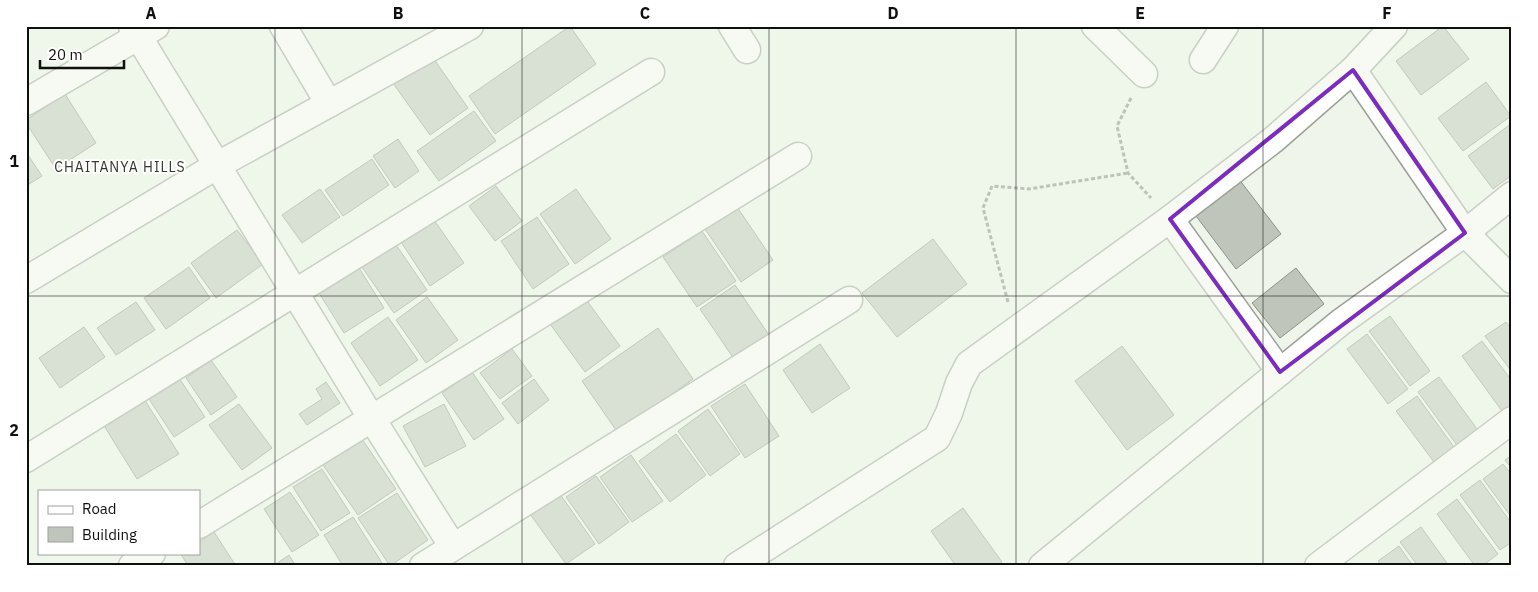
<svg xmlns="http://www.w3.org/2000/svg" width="1538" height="592" viewBox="0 0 1538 592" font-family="'IBM Plex Sans',sans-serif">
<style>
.building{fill:#bfc5ba;stroke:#8d9288}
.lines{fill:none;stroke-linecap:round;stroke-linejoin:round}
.minor-casing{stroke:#9ca197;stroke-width:29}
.path{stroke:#82867f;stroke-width:3;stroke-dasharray:4 2.5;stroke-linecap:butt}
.minor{stroke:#fff;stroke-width:26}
.marked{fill:none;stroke:#7b2cbf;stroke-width:4;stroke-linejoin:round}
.grid{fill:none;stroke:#0f110e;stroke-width:1;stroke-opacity:0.55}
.labels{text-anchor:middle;stroke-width:4;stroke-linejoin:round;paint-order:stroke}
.neighbourhood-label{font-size:14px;letter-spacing:1px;fill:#33372f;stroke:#fff}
.neatline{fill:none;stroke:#0f110e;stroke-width:2}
.grid-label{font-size:16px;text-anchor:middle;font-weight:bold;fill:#0f110e}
</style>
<rect width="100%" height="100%" fill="#eff5ea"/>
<!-- building -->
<g class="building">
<path d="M570,26L596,64L495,134L469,96Z"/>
<path d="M1443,26L1469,59L1421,95L1396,61Z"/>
<path d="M429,52L468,108L430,135L390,79Z"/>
<path d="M1486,82L1511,116L1463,151L1438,118Z"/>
<path d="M65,94L96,143L56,169L26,123V120Z"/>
<path d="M474,111L496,141L439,181L417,151Z"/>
<path d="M1512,123V175L1493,189L1468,156Z"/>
<path d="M398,139L419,171L395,188L373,156Z"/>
<path d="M26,152L42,176L26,186Z"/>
<path d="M372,159L389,185L343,216L325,190Z"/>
<path d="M1238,178L1281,234L1236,269L1193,212Z"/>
<path d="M496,186L522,221L495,241L469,206Z"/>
<path d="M320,189L340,217L302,243L282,215Z"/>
<path d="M576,189L611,239L575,264L540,214Z"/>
<path d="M737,207L773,260L741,282L705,229Z"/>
<path d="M537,217L569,264L533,289L501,241Z"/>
<path d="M434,220L464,263L430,286L401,242Z"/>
<path d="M237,230L263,264L216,298L191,263Z"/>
<path d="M702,231L736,281L697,307L663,257Z"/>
<path d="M392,239L427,290L394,313L359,263Z"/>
<path d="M933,239L967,284L897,337L862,293Z"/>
<path d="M356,263L384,308L344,333L316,288Z"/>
<path d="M189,267L210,298L166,329L144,298Z"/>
<path d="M1296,268L1324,304L1280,338L1252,303Z"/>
<path d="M735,285L769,335L734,359L700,309Z"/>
<path d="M427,297L458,340L426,363L396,320Z"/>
<path d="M585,298L620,346L585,372L550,324Z"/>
<path d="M136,302L155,330L116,355L97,328Z"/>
<path d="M1390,316L1430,371L1410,386L1369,331Z"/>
<path d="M388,317L418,360L380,386L351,343Z"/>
<path d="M1506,322L1512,330V372L1485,336Z"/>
<path d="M84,327L105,357L60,388L39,358Z"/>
<path d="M658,328L693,379L618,433L582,381Z"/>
<path d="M1367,334L1408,389L1388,404L1347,349Z"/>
<path d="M1482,341L1512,381V404L1502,411L1462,356Z"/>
<path d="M820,344L850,388L812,413L783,370Z"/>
<path d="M1122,346L1174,415L1127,450L1075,381Z"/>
<path d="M512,349L532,376L500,399L480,373Z"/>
<path d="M211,360L237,397L211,415L186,378Z"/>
<path d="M175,372L205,417L174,437L145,393Z"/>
<path d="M472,372L504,419L474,440L442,393Z"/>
<path d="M1439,377L1480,433L1459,448L1418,392Z"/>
<path d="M534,379L549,400L518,424L502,403Z"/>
<path d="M326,382L340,403L307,425L299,414L322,399L316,389Z"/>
<path d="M745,384L779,436L745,458L711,406Z"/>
<path d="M1417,396L1457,451L1437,466L1396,411Z"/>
<path d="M144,399L179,454L137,479L103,424Z"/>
<path d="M239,404L272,448L242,470L209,425Z"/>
<path d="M444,404L466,446L425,467L403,426Z"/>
<path d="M708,409L740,454L710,476L678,431Z"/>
<path d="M676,434L706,475L670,502L639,461Z"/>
<path d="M362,439L396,489L358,515L323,465Z"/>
<path d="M631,455L663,501L632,522L600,477Z"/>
<path d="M1512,455V469L1505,460Z"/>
<path d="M1503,464L1512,475V518L1483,479Z"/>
<path d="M322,469L350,513L321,531L293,487Z"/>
<path d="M596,476L629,522L599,544L566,497Z"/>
<path d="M1480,480L1512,524V542L1500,550L1460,495Z"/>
<path d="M290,492L319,535L292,552L264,509Z"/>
<path d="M397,493L428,540L390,566L358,518Z"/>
<path d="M560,494L595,544L566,564L530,514Z"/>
<path d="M1457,499L1498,554L1482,566H1475L1437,514Z"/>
<path d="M963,508L1002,562L996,566H956L931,531Z"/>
<path d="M353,517L384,566H343L324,535Z"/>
<path d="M1421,527L1449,566H1418L1400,542Z"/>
<path d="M214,532L236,566H188L181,554L199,553V542Z"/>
<path d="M1399,546L1413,566H1382L1378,561Z"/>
<path d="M289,555L296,566H273Z"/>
</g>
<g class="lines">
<!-- minor casing -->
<g class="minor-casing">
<g id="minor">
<path d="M132,26L372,419L453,547"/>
<path d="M283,26L329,104"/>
<path d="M732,26L747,50"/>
<path d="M1095,26L1144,74"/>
<path d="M1203,60L1225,26"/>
<path d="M1353,70L1465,233L1512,280"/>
<path d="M26,102L156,26"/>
<path d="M1170,219L1280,372"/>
<path d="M26,280L218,165L470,26"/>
<path d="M26,459L651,72"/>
<path d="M199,525L798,156"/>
<path d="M132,566L152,553"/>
<path d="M423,566L849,300"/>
<path d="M737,566L937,438L949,413L959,383L969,364L1170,219L1273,140L1353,70L1394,26"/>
<path d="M1042,566L1341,322L1465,233L1512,195"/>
<path d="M1318,566L1512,420"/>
</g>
</g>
<!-- path -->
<g class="path">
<path d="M1131,98L1117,126L1128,173L1151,198"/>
<path d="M1008,302L983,208L992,186L1029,189L1128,173"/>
</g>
<!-- minor -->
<use href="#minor" class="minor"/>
</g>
<!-- marked area -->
<path d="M0 0H1538V592H0ZM1353,70L1465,233L1280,372L1170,219Z" fill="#eff5ea" fill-opacity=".55" fill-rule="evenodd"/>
<path class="marked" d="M1353,70L1465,233L1280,372L1170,219Z"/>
<!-- grid -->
<path class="grid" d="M275,26V566M522,26V566M769,26V566M1016,26V566M1263,26V566M26,296H1512"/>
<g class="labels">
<!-- neighbourhood labels -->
<g class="neighbourhood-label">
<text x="120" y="172">CHAITANYA HILLS</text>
</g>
</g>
<!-- border -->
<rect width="1538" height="592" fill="none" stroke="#ffffff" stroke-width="55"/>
<!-- legend -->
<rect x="38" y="490" width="162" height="65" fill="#ffffff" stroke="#9fa09f"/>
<rect x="48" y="506" width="25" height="8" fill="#ffffff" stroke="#9fa09f"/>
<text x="82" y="514" font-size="15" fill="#0f110e">Road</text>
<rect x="48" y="527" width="25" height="15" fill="#bfc5ba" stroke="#9fa09f"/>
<text x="82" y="540" font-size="15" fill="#0f110e">Building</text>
<!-- scale -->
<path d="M40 60v8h84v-8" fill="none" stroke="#0f110e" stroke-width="2.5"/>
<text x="48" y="60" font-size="15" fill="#0f110e" stroke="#ffffff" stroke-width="4" paint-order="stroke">20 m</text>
<rect x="28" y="28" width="1482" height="536" class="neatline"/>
<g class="grid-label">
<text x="151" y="19">A</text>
<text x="398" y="19">B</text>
<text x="645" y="19">C</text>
<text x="893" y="19">D</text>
<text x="1140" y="19">E</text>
<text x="1387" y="19">F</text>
<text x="14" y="167">1</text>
<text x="14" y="436">2</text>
</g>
</svg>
